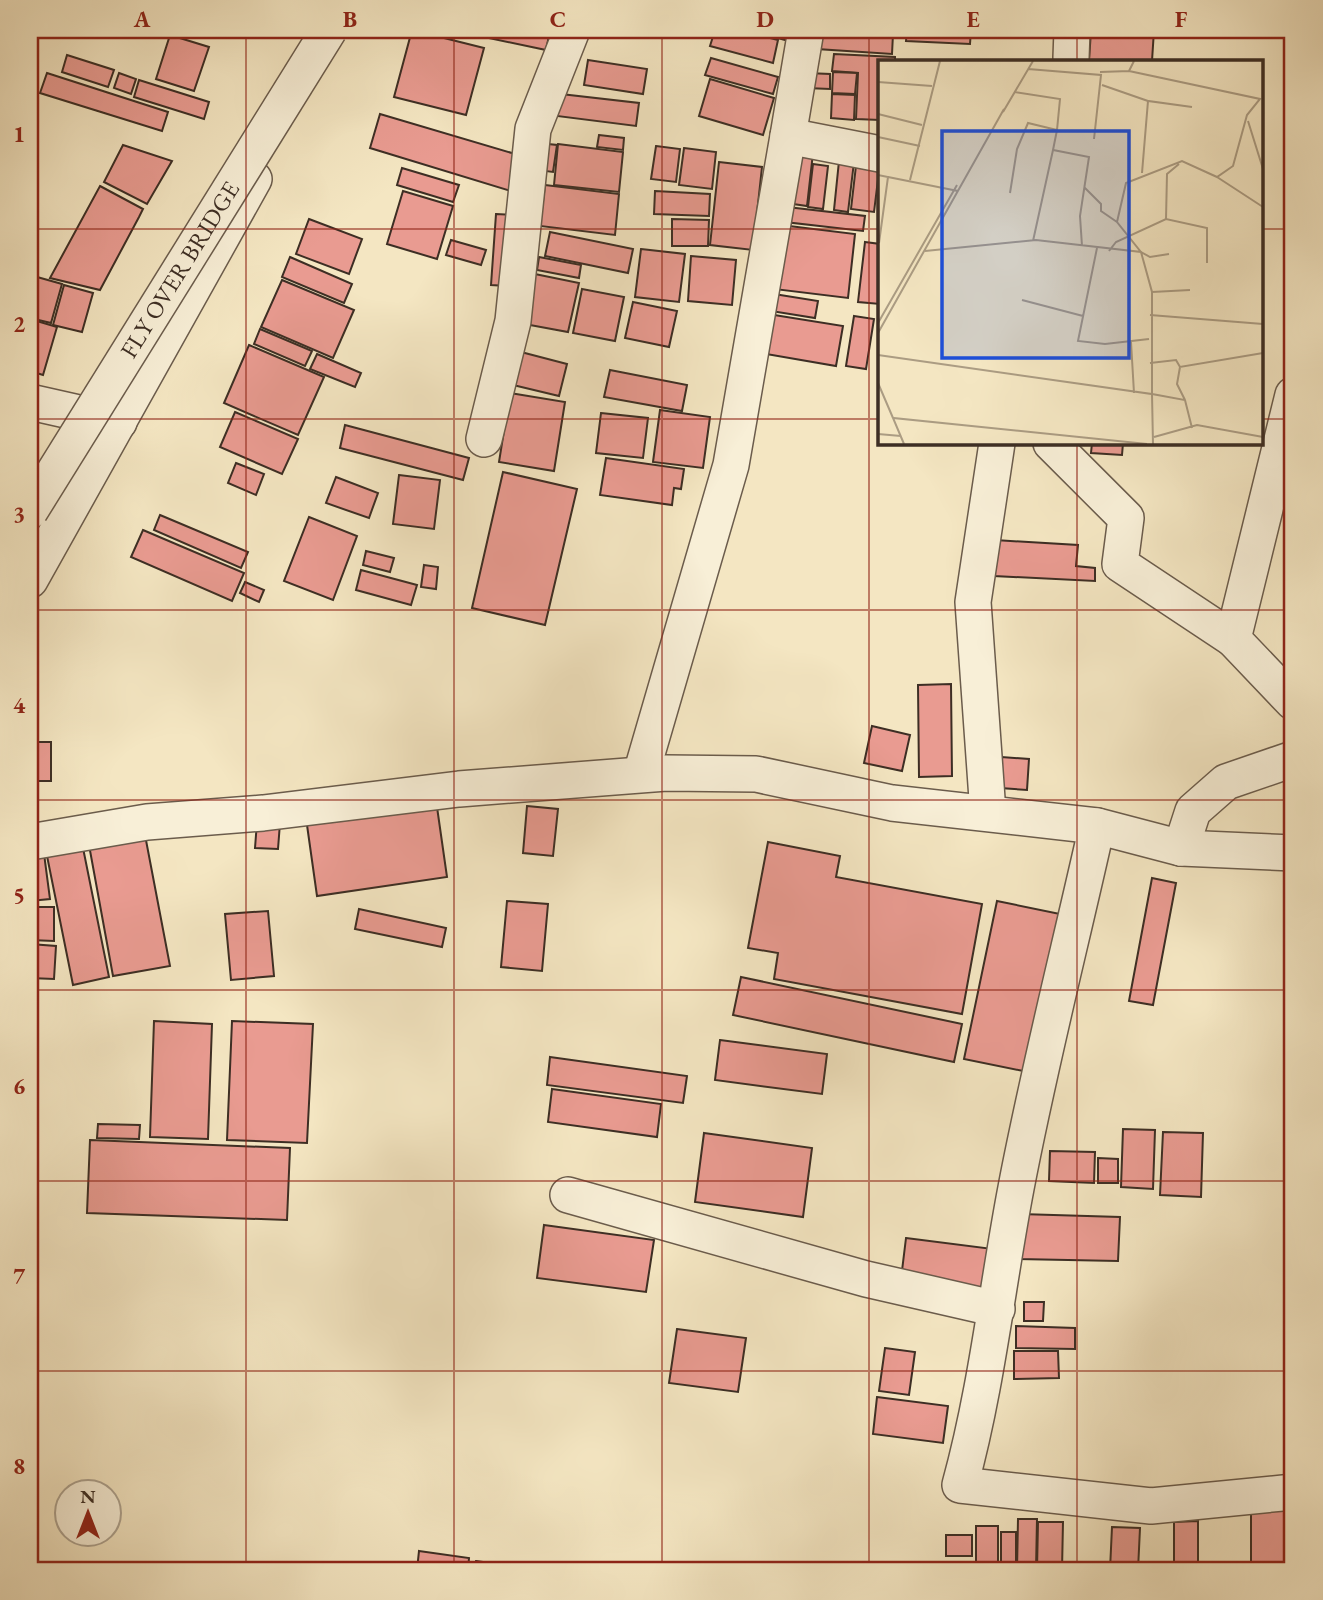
<svg xmlns="http://www.w3.org/2000/svg" width="1323" height="1600" viewBox="0 0 1323 1600" font-family="'EB Garamond',serif">
<style>
.building{fill:#e99b91;stroke:#3d2e24;stroke-width:2}
.lines{fill:none;stroke-linecap:round;stroke-linejoin:round}
.street-casing{stroke:#6b5c4c;stroke-width:38}
.street{stroke:#f8efd7;stroke-width:35}
.street-bridge-casing{stroke:#6b5c4c;stroke-width:38;stroke-linecap:butt}
.street-bridge{stroke:#f8efd7;stroke-width:35}
.grid{fill:none;stroke:#8f2418;stroke-width:2;stroke-opacity:0.55}
.labels{text-anchor:middle;stroke-width:5;stroke-linejoin:round;paint-order:stroke}
.street-label{font-size:24px;fill:#3d2e24;stroke:#f8efd7}
.inset-road{fill:none;stroke:#ab9c83;stroke-width:2}
.view{fill:#1d4ed8;fill-opacity:0.15;stroke:#1d4ed8;stroke-width:3.5}
.inset-edge{fill:none;stroke:#3d2e24;stroke-width:3.5}
.neatline{fill:none;stroke:#8f2418;stroke-width:2.5}
.grid-label{font-size:23px;text-anchor:middle;font-weight:bold;fill:#8f2418}
</style>
<rect width="100%" height="100%" fill="#f4e6c2"/>
<filter id="stains"><feTurbulence type="fractalNoise" baseFrequency=".00286" numOctaves="4"/><feColorMatrix values="0 0 0 0 .2 0 0 0 0 .09 0 0 0 0 .02 0 0 0 .5 -.17"/></filter>
<radialGradient id="worn" r=".72"><stop offset=".6" stop-color="#630" stop-opacity="0"/><stop offset="1" stop-color="#630" stop-opacity=".3"/></radialGradient>
<!-- building -->
<g class="building">
<path d="M412,30L484,48L466,115L394,97Z"/>
<path d="M451,30H543L550,31L546,50Z"/>
<path d="M715,30H738L778,40L773,63L710,46Z"/>
<path d="M748,30H788L785,40Z"/>
<path d="M818,30L893,34L892,54L817,49Z"/>
<path d="M907,30H971L970,44L906,41Z"/>
<path d="M1091,30H1154L1152,61H1089Z"/>
<path d="M170,35L209,47L194,91L156,79Z"/>
<path d="M834,54L895,57V61H880V120L856,119L858,73L832,71Z"/>
<path d="M67,55L114,70L108,87L62,72Z"/>
<path d="M711,58L778,77L773,94L705,75Z"/>
<path d="M588,60L647,69L643,94L584,85Z"/>
<path d="M833,72L857,73L855,94L832,93Z"/>
<path d="M47,73L168,112L162,131L40,93Z"/>
<path d="M119,73L136,79L131,94L114,88Z"/>
<path d="M807,73L830,74V89L806,88Z"/>
<path d="M710,79L774,98L763,135L699,116Z"/>
<path d="M139,80L209,102L204,119L134,97Z"/>
<path d="M552,93L639,103L636,126L549,115Z"/>
<path d="M832,94L855,95L854,120L831,118Z"/>
<path d="M380,114L522,156L511,191L370,148Z"/>
<path d="M599,135L624,138L623,150L597,147Z"/>
<path d="M548,144L557,145L553,172L545,171Z"/>
<path d="M558,144L623,152L619,192L554,185Z"/>
<path d="M123,145L172,161L147,204L104,182Z"/>
<path d="M656,146L680,149L676,182L651,179Z"/>
<path d="M684,148L716,152L712,189L679,185Z"/>
<path d="M792,151L813,153L807,206L786,203Z"/>
<path d="M857,157L880,163L874,212L851,209Z"/>
<path d="M839,161L854,162L848,212L834,210Z"/>
<path d="M719,162L762,167L753,250L710,245Z"/>
<path d="M813,164L828,166L823,209L808,207Z"/>
<path d="M402,168L459,185L453,202L397,185Z"/>
<path d="M545,185L619,194L615,235L540,226Z"/>
<path d="M100,186L143,209L139,217L100,290L50,278Z"/>
<path d="M403,191L453,206L437,259L387,244Z"/>
<path d="M655,191L710,194L709,216L654,214Z"/>
<path d="M787,207L865,216L863,231L785,222Z"/>
<path d="M496,214L513,215L507,286L491,285Z"/>
<path d="M309,219L362,239L349,274L296,254Z"/>
<path d="M672,219L709,220L708,246H672Z"/>
<path d="M781,225L855,234L848,298L774,289Z"/>
<path d="M550,232L633,249L628,273L545,256Z"/>
<path d="M451,240L486,250L481,265L446,255Z"/>
<path d="M865,242L880,244V304L858,302Z"/>
<path d="M641,249L685,254L679,302L635,297Z"/>
<path d="M691,256L736,260L732,305L688,301Z"/>
<path d="M290,257L352,284L344,303L282,277Z"/>
<path d="M539,257L581,265L579,278L537,270Z"/>
<path d="M530,273L579,283L568,332L519,323Z"/>
<path d="M30,275L62,284L51,323L30,318Z"/>
<path d="M282,280L354,310L333,358L261,327Z"/>
<path d="M64,285L93,293L82,332L53,325Z"/>
<path d="M582,289L624,297L615,341L573,333Z"/>
<path d="M774,294L818,301L815,318L771,311Z"/>
<path d="M633,302L677,311L669,347L625,338Z"/>
<path d="M768,314L843,326L836,366L761,353Z"/>
<path d="M854,316L874,319L866,369L846,366Z"/>
<path d="M30,319L57,327L43,375L30,371Z"/>
<path d="M260,329L312,351L305,366L254,344Z"/>
<path d="M249,345L324,377L298,435L224,403Z"/>
<path d="M521,352L567,364L559,396L513,385Z"/>
<path d="M317,354L361,373L355,387L310,369Z"/>
<path d="M610,370L687,385L682,411L604,397Z"/>
<path d="M510,393L565,402L554,471L499,462Z"/>
<path d="M660,410L710,417L703,468L653,462Z"/>
<path d="M235,412L298,439L282,474L220,447Z"/>
<path d="M601,413L648,418L643,458L596,453Z"/>
<path d="M345,425L469,458L463,480L340,448Z"/>
<path d="M1092,443H1123L1122,455L1091,453Z"/>
<path d="M606,458L684,469L681,489L674,488L672,505L600,495Z"/>
<path d="M236,463L264,474L256,495L228,483Z"/>
<path d="M503,472L577,489L545,625L472,608Z"/>
<path d="M399,475L440,480L434,529L393,524Z"/>
<path d="M336,477L378,493L369,518L326,503Z"/>
<path d="M160,515L248,552L241,568L154,530Z"/>
<path d="M309,517L357,536L333,600L284,581Z"/>
<path d="M143,530L244,573L232,601L131,557Z"/>
<path d="M995,540L1078,545L1076,566L1095,568V581L994,576Z"/>
<path d="M366,551L394,558L390,572L363,565Z"/>
<path d="M424,565L438,567L436,589L421,587Z"/>
<path d="M361,570L417,585L411,605L356,590Z"/>
<path d="M245,582L264,590L259,602L240,593Z"/>
<path d="M951,684L952,776L919,777L918,685Z"/>
<path d="M872,726L910,735L902,771L864,763Z"/>
<rect x="30" y="742" width="21" height="39"/>
<path d="M1001,757L1029,759L1027,790L1000,788Z"/>
<path d="M527,806L558,809L553,856L523,853Z"/>
<path d="M437,807L447,877L317,896L307,825Z"/>
<path d="M257,822L280,823L278,849L255,848Z"/>
<path d="M145,835L170,966L113,976L89,845Z"/>
<path d="M768,842L840,856L836,877L982,904L962,1014L774,979L778,953L748,948Z"/>
<path d="M82,843L109,977L73,985L46,851Z"/>
<path d="M43,846L50,899L30,901V848Z"/>
<path d="M1152,878L1176,883L1153,1005L1129,1001Z"/>
<path d="M507,901L548,904L542,971L501,967Z"/>
<path d="M997,901L1060,914L1028,1072L964,1059Z"/>
<path d="M30,907H54V941L30,940Z"/>
<path d="M359,909L446,928L442,947L355,929Z"/>
<path d="M268,911L274,976L231,980L225,914Z"/>
<path d="M30,944L56,946L54,979L30,978Z"/>
<path d="M741,977L962,1024L954,1062L733,1015Z"/>
<path d="M154,1021L212,1024L208,1139L150,1137Z"/>
<path d="M232,1021L313,1024L307,1143L227,1140Z"/>
<path d="M720,1040L827,1054L822,1094L715,1080Z"/>
<path d="M550,1057L687,1076L683,1103L547,1085Z"/>
<path d="M552,1089L661,1104L657,1137L548,1122Z"/>
<path d="M98,1124L140,1125L139,1139L97,1138Z"/>
<path d="M1123,1129L1155,1130L1153,1189L1121,1187Z"/>
<path d="M1163,1132L1203,1133L1201,1197L1160,1195Z"/>
<path d="M704,1133L812,1148L803,1217L695,1202Z"/>
<path d="M90,1140L290,1148L287,1220L87,1213Z"/>
<path d="M1050,1151L1095,1152L1094,1183L1049,1181Z"/>
<path d="M1098,1158L1118,1159V1183H1098Z"/>
<path d="M1020,1214L1120,1217L1118,1261L1018,1259Z"/>
<path d="M544,1225L654,1240L646,1292L537,1278Z"/>
<path d="M906,1238L993,1249L987,1290L901,1279Z"/>
<path d="M1024,1302H1044L1043,1321H1024Z"/>
<path d="M1016,1326L1075,1328V1349L1016,1348Z"/>
<path d="M677,1329L746,1338L738,1392L669,1383Z"/>
<path d="M885,1348L915,1352L909,1395L879,1391Z"/>
<path d="M1014,1351H1058L1059,1378L1014,1379Z"/>
<path d="M877,1397L948,1406L943,1443L873,1434Z"/>
<rect x="1251" y="1509" width="33" height="61"/>
<path d="M1018,1519H1037L1036,1570H1017Z"/>
<path d="M1198,1521V1570H1174V1522Z"/>
<path d="M1038,1522H1063L1062,1570H1037Z"/>
<rect x="976" y="1526" width="22" height="44"/>
<path d="M1112,1527L1140,1528L1138,1570H1110Z"/>
<rect x="1001" y="1532" width="15" height="38"/>
<rect x="946" y="1535" width="26" height="21"/>
<path d="M419,1551L469,1558L468,1570H417Z"/>
<path d="M476,1561L519,1567L518,1570H474Z"/>
<path d="M560,1565L610,1570H559Z"/>
<path d="M236,1566L255,1568V1570H236Z"/>
</g>
<g class="lines">
<!-- street casing -->
<g class="street-casing">
<g id="street">
<path d="M1071,58L1072,30"/>
<path d="M788,136L806,30"/>
<path d="M1293,395L1233,639L1293,702"/>
<path d="M30,402L119,422"/>
<path d="M484,439L513,321L533,129L572,30"/>
<path d="M1051,443L1126,518L1120,564L1233,639"/>
<path d="M30,580L254,179"/>
<path d="M641,774L731,465L788,136L880,154"/>
<path d="M988,813L973,602L997,443"/>
<path d="M1097,826C1070,947 1039,1067 1016,1188C997,1287 987,1387 960,1485L1151,1506L1293,1492"/>
<path d="M30,842L147,822L263,813L459,789L666,773L756,774L892,803L1097,826L1181,848L1293,853"/>
<path d="M1181,848L1193,811L1226,782L1293,759"/>
<path d="M568,1195L866,1279L997,1309"/>
</g>
</g>
<!-- street -->
<use href="#street" class="street"/>
<!-- street-bridge casing -->
<g class="street-bridge-casing">
<g id="street-bridge">
<path id="s1" d="M30,511L329,30"/>
</g>
</g>
<!-- street-bridge -->
<use href="#street-bridge" class="street-bridge"/>
</g>
<!-- grid -->
<path class="grid" d="M246,30V1570M454,30V1570M662,30V1570M869,30V1570M1077,30V61M30,229H880M1262,229H1293M30,419H880M1262,419H1293M1077,443V1570M30,610H1293M30,800H1293M30,990H1293M30,1181H1293M30,1371H1293"/>
<g class="labels">
<!-- street labels -->
<g class="street-label">
<text dy="8" stroke="none"><textPath href="#s1" startOffset="284">FLY OVER BRIDGE</textPath></text>
</g>
</g>
<!-- overview -->
<g transform="translate(878 60)">
<rect width="385" height="385" fill="#f4e6c2"/>
<path class="inset-road" d="M150,9L223,15L216,79M251,11L382,39L369,55L355,106L339,117L304,101L248,123L239,162L263,192L272,197L291,194M222,12L251,11L256,1M0,22L54,26M224,25L270,41M136,32L182,39L179,70M125,52L155,1M0,54L44,65M370,61L385,109M0,77L42,86M264,113L270,41L314,47M0,115L10,117L1,183M10,117L80,131M339,117L385,147M32,120L62,1M206,127L223,144V151L239,162M132,133L139,89L150,63L179,70L175,90M288,159L289,114L301,104M155,181L175,90L211,97L202,156L204,186M219,188L200,281L227,284L271,279M231,191L238,182L288,159L329,168V203M274,232L312,230M144,240L205,256M272,255L385,264M0,263L79,125M0,273L126,49M253,282L256,333M0,295L274,334V232L263,192L158,180L47,191M272,303L298,300L302,307L385,293M302,307L299,324L307,340M0,323L15,358M0,374L23,376M276,377L319,365L385,377M26,384L15,358L269,384M275,384L274,334L307,340L314,368"/>
<path class="view" d="M64,71H251V298H64Z"/>
<rect width="385" height="385" class="inset-edge"/>
</g>
<!-- margin -->
<rect width="1323" height="1600" fill="none" stroke="#f4e6c2" stroke-width="77"/>
<!-- north arrow -->
<g transform="translate(88 1513)"><circle r="33" fill="#f8efd7" stroke="#ada28f" stroke-width="2"/>
<path d="M0-5L12 26L0 18L-12 26Z" fill="#8f2418"/>
<text y="-10" font-size="19" font-weight="bold" text-anchor="middle" fill="#3d2e24">N</text>
</g>
<rect x="38" y="38" width="1246" height="1524" class="neatline"/>
<g class="grid-label">
<text x="142" y="27">A</text>
<text x="350" y="27">B</text>
<text x="558" y="27">C</text>
<text x="765" y="27">D</text>
<text x="973" y="27">E</text>
<text x="1181" y="27">F</text>
<text x="19" y="142">1</text>
<text x="19" y="332">2</text>
<text x="19" y="522">3</text>
<text x="19" y="713">4</text>
<text x="19" y="903">5</text>
<text x="19" y="1094">6</text>
<text x="19" y="1284">7</text>
<text x="19" y="1474">8</text>
</g>
<rect width="100%" height="100%" filter="url(#stains)"/>
<rect width="100%" height="100%" fill="url(#worn)"/>
</svg>
